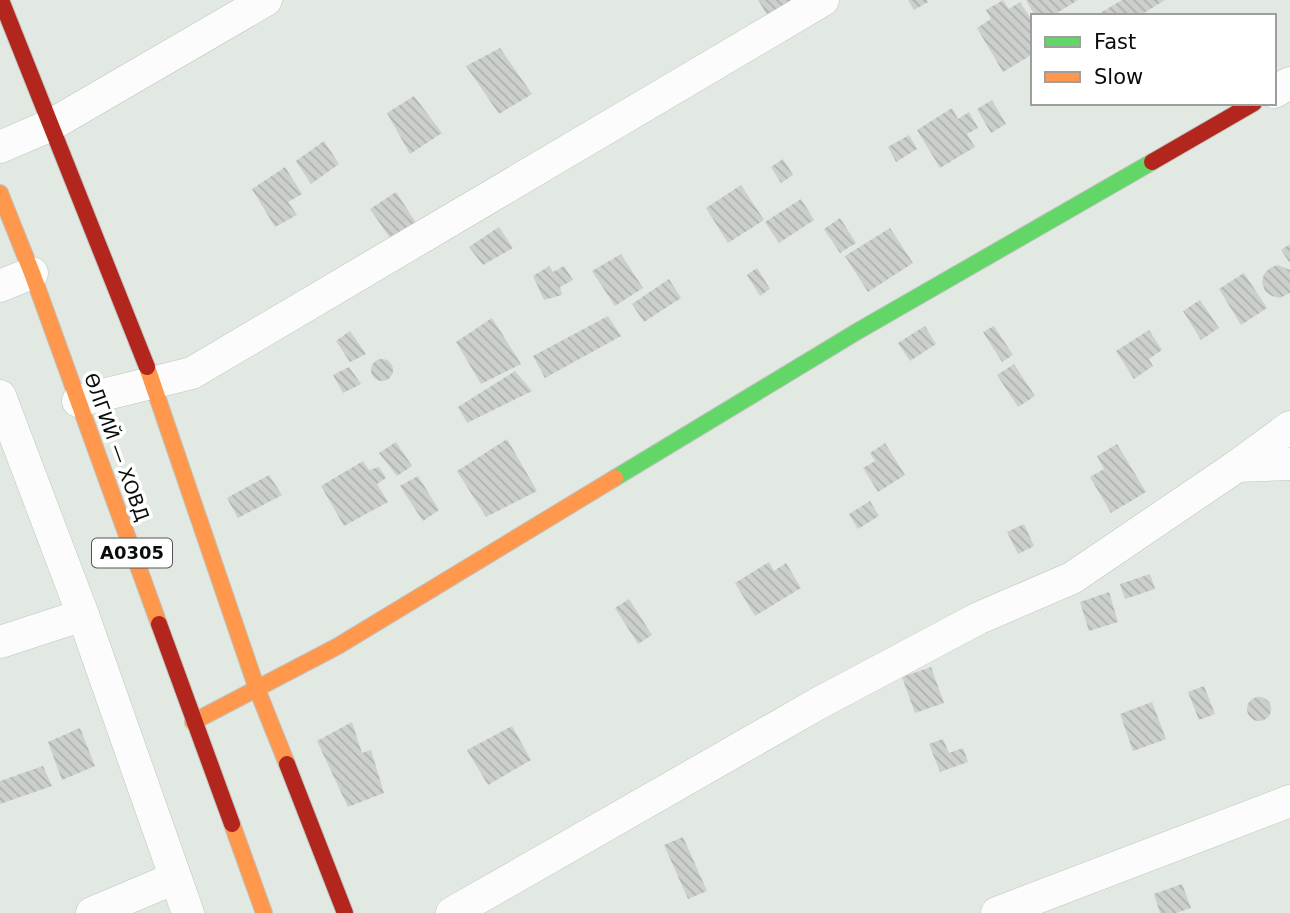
<svg xmlns="http://www.w3.org/2000/svg" width="1290" height="913" viewBox="0 0 1290 913" font-family="'DejaVu Sans',sans-serif">
<style>
.building{fill:url(#building-back-hatch)}
.lines{fill:none;stroke-linecap:round;stroke-linejoin:round}
.street-casing{stroke:#c0c4c0;stroke-width:33}
.fast-casing{stroke:#c0c4c0;stroke-width:18}
.slow-casing{stroke:#c0c4c0;stroke-width:18}
.jam-casing{stroke:#c0c4c0;stroke-width:18}
.street{stroke:#fbfcfb;stroke-width:32}
.fast{stroke:#63d668;stroke-width:16}
.slow{stroke:#ff974d;stroke-width:16}
.jam{stroke:#b3261e;stroke-width:16}
.labels{text-anchor:middle;stroke-width:7;stroke-linejoin:round;paint-order:stroke}
.shield{fill:#fff;stroke:#535653;stroke-width:2}
.shield-label{font-size:18px;font-weight:bold;fill:#090d09}
.street-label{font-size:19px;fill:#090d09;stroke:#fff}
</style>
<defs>
<pattern id="building-back-hatch" width="6" height="6" patternUnits="userSpaceOnUse" patternTransform="scale(1.75)"><rect width="6" height="6" fill="#ccd0cc"/><path d="M-1 5l2 2M0 0l6 6M5-1l2 2" fill="none" stroke="#aeb1ae"/></pattern>
</defs>
<rect width="100%" height="100%" fill="#e2e8e2"/>
<!-- building -->
<g class="building">
<path d="M758,0H799L769,18Z"/>
<path d="M908,0H927L928,2L914,10Z"/>
<path d="M1003,0L1009,9L1020,2L1033,22V54L1003,72L977,28L991,19L986,10Z"/>
<path d="M1026,0H1078L1052,16H1035Z"/>
<path d="M1122,0H1165L1139,16H1095Z"/>
<path d="M500,48L532,94L499,114L466,66Z"/>
<path d="M414,96L442,133L410,154L387,113Z"/>
<path d="M992,100L1006,124L991,133L977,109Z"/>
<path d="M952,108L958,119L969,112L978,128L967,134L975,147L940,168L917,130Z"/>
<path d="M909,135L917,149L896,162L888,147Z"/>
<path d="M324,141L339,164L311,184L296,161Z"/>
<path d="M783,159L793,175L781,183L771,167Z"/>
<path d="M285,167L302,194L288,202L297,215L275,227L252,189Z"/>
<path d="M741,185L764,220L728,243L706,208Z"/>
<path d="M396,192L420,229L394,244L370,209Z"/>
<path d="M801,199L814,220L779,243L765,222Z"/>
<path d="M840,218L856,243L840,253L824,229Z"/>
<path d="M499,227L513,248L483,265L469,247Z"/>
<path d="M890,228L913,263L868,292L845,256Z"/>
<path d="M1290,244V263L1281,250Z"/>
<path d="M621,254L643,288L615,306L592,271Z"/>
<path d="M1278,265L1290,270V293L1280,298L1272,296L1265,291L1262,282L1264,274L1270,268Z"/>
<path d="M549,266L553,272L564,266L573,280L560,287L562,295L544,300L533,276Z"/>
<path d="M757,268L770,289L760,296L747,275Z"/>
<path d="M1244,273L1267,308L1241,325L1219,289Z"/>
<path d="M669,279L681,298L644,322L632,304Z"/>
<path d="M1200,300L1219,328L1201,340L1183,311Z"/>
<path d="M608,316L621,336L545,378L533,356Z"/>
<path d="M492,318L521,364L481,384L456,342Z"/>
<path d="M925,326L936,344L910,361L898,343Z"/>
<path d="M994,326L1013,355L1002,362L983,332Z"/>
<path d="M1149,330L1162,350L1149,359L1153,366L1134,379L1116,351Z"/>
<path d="M350,331L366,354L350,362L336,341Z"/>
<circle cx="382" cy="370" r="11"/>
<path d="M1014,364L1035,396L1018,407L997,375Z"/>
<path d="M349,367L361,384L343,393L333,375Z"/>
<path d="M515,371L532,391L467,423L458,407Z"/>
<path d="M507,439L537,491L486,517L457,471Z"/>
<path d="M396,442L412,466L397,476L379,453Z"/>
<path d="M885,443L905,475L878,492L863,468L875,461L870,453Z"/>
<path d="M1117,444L1146,492L1111,513L1090,477L1104,469L1097,456Z"/>
<path d="M363,461L369,470L379,467L386,478L377,484L388,502L344,526L321,486Z"/>
<path d="M269,475L282,495L238,518L227,498Z"/>
<path d="M418,476L439,510L423,521L400,486Z"/>
<path d="M870,501L879,516L858,529L849,514Z"/>
<path d="M1024,524L1034,546L1018,554L1007,532Z"/>
<path d="M769,562L774,571L786,563L801,588L755,616L735,583Z"/>
<path d="M1150,574L1155,589L1125,599L1120,584Z"/>
<path d="M1109,592L1118,622L1089,631L1080,602Z"/>
<path d="M629,599L652,635L638,644L615,608Z"/>
<path d="M931,667L944,703L915,713L902,677Z"/>
<path d="M1204,686L1215,714L1199,720L1188,692Z"/>
<circle cx="1259" cy="709" r="12"/>
<path d="M1152,702L1166,739L1133,751L1120,714Z"/>
<path d="M352,722L362,753L371,750L384,793L348,807L317,741Z"/>
<path d="M512,726L531,760L488,785L467,750Z"/>
<path d="M80,728L95,766L62,780L48,742Z"/>
<path d="M943,739L949,753L963,748L968,762L940,772L929,744Z"/>
<path d="M43,766L52,786L0,804V781Z"/>
<path d="M683,837L707,891L688,899L664,845Z"/>
<path d="M1182,884L1191,908L1176,913H1160L1154,894Z"/>
</g>
<g class="lines">
<!-- street casing -->
<g class="street-casing">
<g id="street">
<path d="M1274,92L1290,83"/>
<path d="M0,147L51,125L266,0"/>
<path d="M0,286L32,273"/>
<path d="M0,396L83,615L188,913"/>
<path d="M78,401L192,373L823,0"/>
<path d="M1237,466L1290,464"/>
<path d="M0,642L83,615"/>
<path d="M92,913L175,878"/>
<path d="M452,913L819,703L979,618L1072,578L1237,466L1290,427"/>
<path d="M997,913L1290,801"/>
</g>
</g>
<!-- fast casing -->
<g class="fast-casing">
<path id="fast" d="M615,478L858,331L1152,162"/>
</g>
<!-- slow casing -->
<g class="slow-casing">
<g id="slow">
<path d="M0,193L32,273L159,624"/>
<path d="M147,367L257,689L287,764"/>
<path d="M193,722L338,646L615,478"/>
<path d="M232,824L264,913"/>
</g>
</g>
<!-- jam casing -->
<g class="jam-casing">
<g id="jam">
<path d="M1,0L147,367"/>
<path d="M1152,162L1254,103"/>
<path d="M159,624L232,824"/>
<path d="M287,764L345,913"/>
</g>
</g>
<!-- street -->
<use href="#street" class="street"/>
<!-- fast -->
<use href="#fast" class="fast"/>
<!-- slow -->
<use href="#slow" class="slow"/>
<!-- jam -->
<use href="#jam" class="jam"/>
</g>
<g class="labels">
<!-- shield labels -->
<rect class="shield" x="92" y="538.5" width="80" height="29" rx="5"/>
<g class="shield-label">
<text x="132" y="559">A0305</text>
</g>
<!-- street labels -->
<g class="street-label">
<text transform="translate(117 447) rotate(70)" y="7">ӨЛГИЙ — ХОВД</text>
</g>
</g>
<!-- legend -->
<rect x="1031" y="14" width="245" height="91" fill="#ffffff" stroke="#9d9e9d" stroke-width="2"/>
<rect x="1045" y="37" width="35" height="10" fill="#63d668" stroke="#9d9e9d" stroke-width="2"/>
<text x="1094" y="49" font-size="21" fill="#090d09">Fast</text>
<rect x="1045" y="72" width="35" height="10" fill="#ff974d" stroke="#9d9e9d" stroke-width="2"/>
<text x="1094" y="84" font-size="21" fill="#090d09">Slow</text>
</svg>
